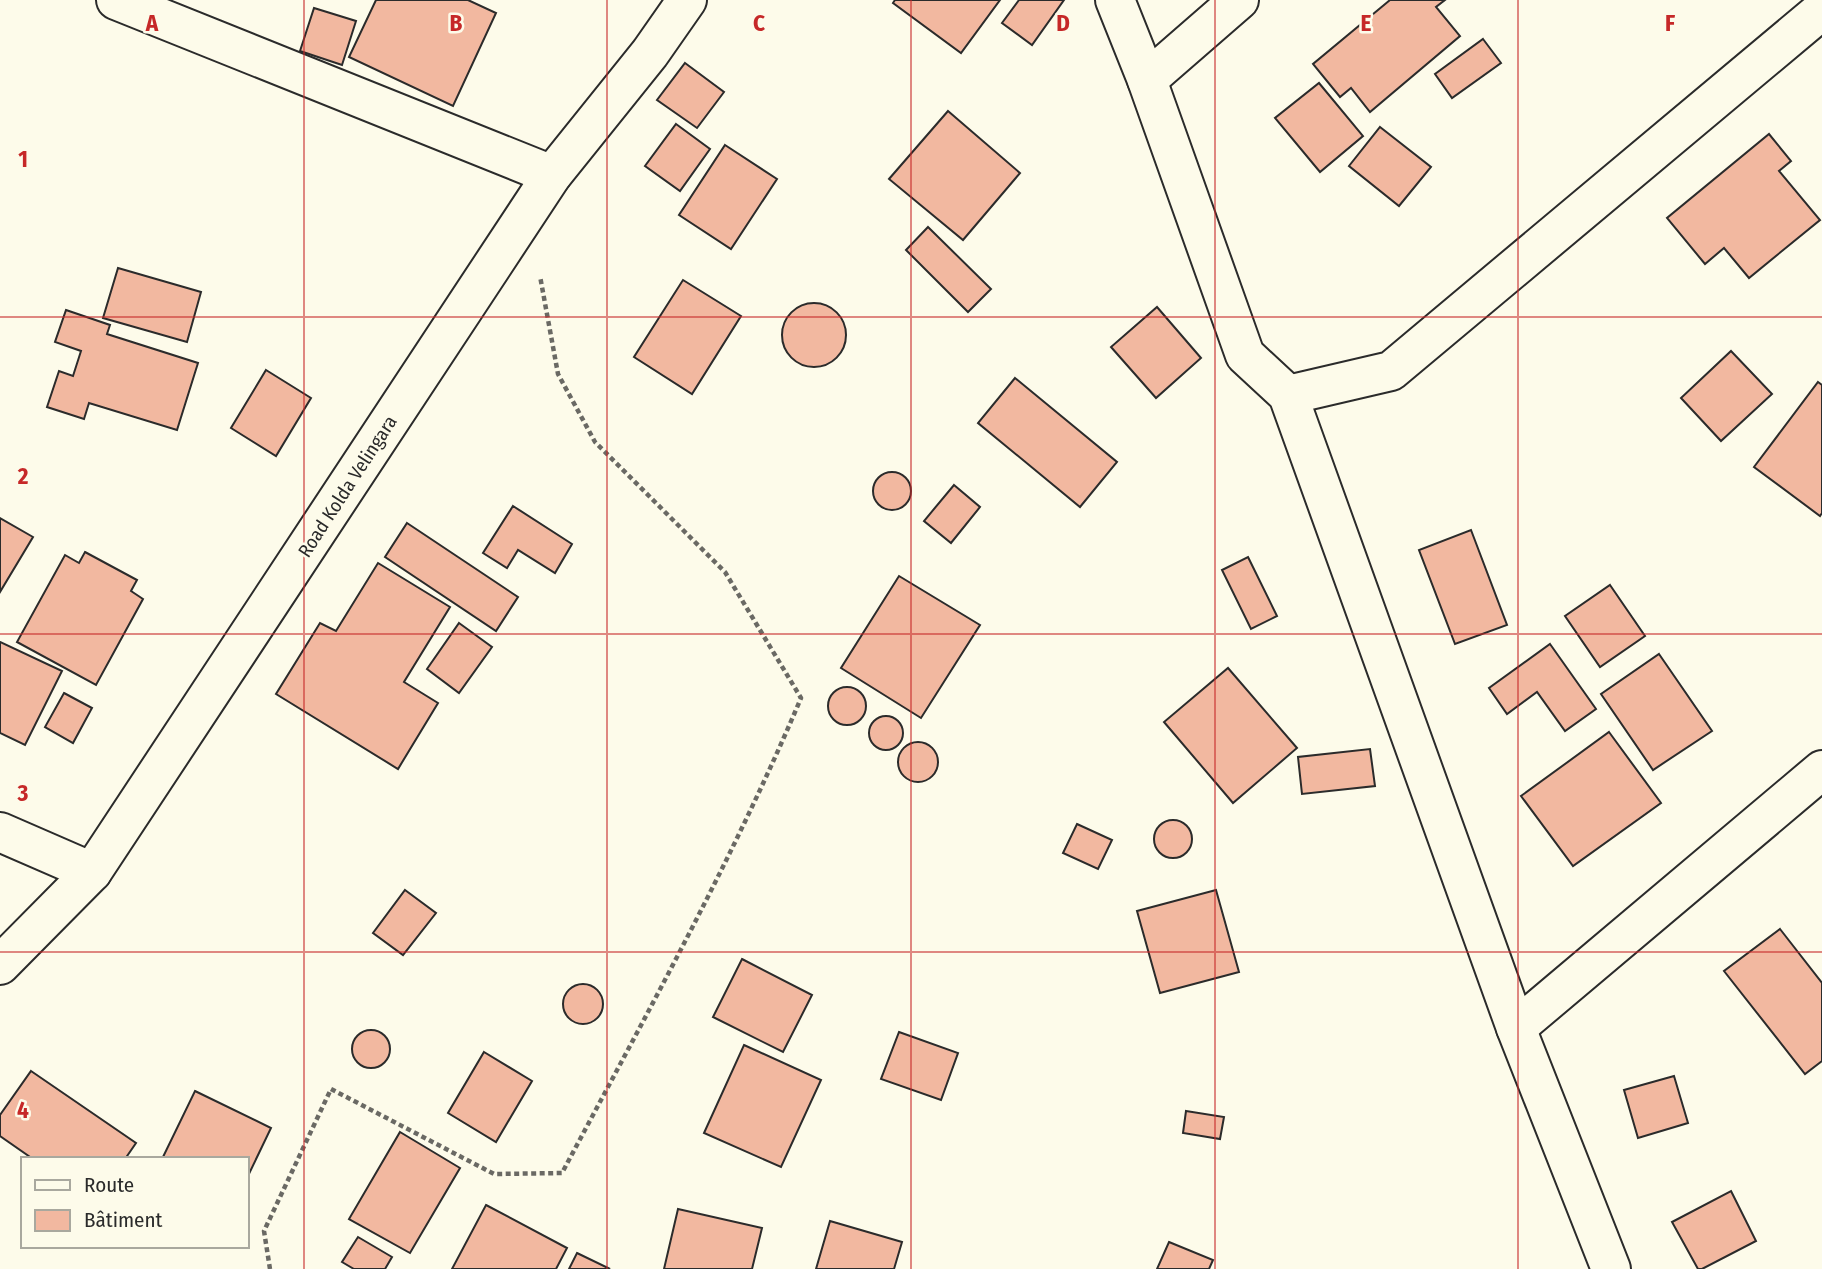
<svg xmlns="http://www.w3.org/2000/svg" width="1822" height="1269" viewBox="0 0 1822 1269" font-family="'Fira Sans Condensed',sans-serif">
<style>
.building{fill:#f2b8a0;stroke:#2b2b2b;stroke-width:2}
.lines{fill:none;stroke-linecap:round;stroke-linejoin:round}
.minor-casing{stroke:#2b2b2b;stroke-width:42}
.major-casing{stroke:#2b2b2b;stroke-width:42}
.path{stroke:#6a6964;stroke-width:4.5;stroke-dasharray:5 3.5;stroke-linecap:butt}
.minor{stroke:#fdfbea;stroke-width:38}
.major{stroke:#fdfbea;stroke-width:38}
.grid{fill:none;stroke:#c62828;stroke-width:2;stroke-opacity:0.55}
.labels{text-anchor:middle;stroke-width:5;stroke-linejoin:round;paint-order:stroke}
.street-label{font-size:19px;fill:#2b2b2b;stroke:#fdfbea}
.grid-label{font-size:23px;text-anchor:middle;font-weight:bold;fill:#c62828;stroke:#fdfbea;stroke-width:5;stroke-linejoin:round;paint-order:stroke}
</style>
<rect width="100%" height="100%" fill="#fdfbea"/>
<!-- building -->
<g class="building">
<path d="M376,0H468L496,13L453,106L349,57Z"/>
<path d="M895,0H1000L961,53L893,3Z"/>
<path d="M1019,0H1064L1032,45L1002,23Z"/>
<path d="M1390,0H1445L1436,7L1460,36L1370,112L1351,88L1340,97L1313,64Z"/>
<path d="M314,8L356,21L342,65L300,51Z"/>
<path d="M1483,39L1501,63L1452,98L1435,74Z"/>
<path d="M685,63L724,92L697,128L657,100Z"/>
<path d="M1319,83L1363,136L1320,172L1275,118Z"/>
<path d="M948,111L1020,173L963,240L889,179Z"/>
<path d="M676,124L710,149L680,191L645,166Z"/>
<path d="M1380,127L1431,167L1399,206L1349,166Z"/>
<path d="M1769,134L1791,161L1779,171L1820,220L1749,278L1724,248L1705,264L1667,218Z"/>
<path d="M725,145L777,179L731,249L679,215Z"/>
<path d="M928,227L991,289L968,312L906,250Z"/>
<path d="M118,268L201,292L187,342L103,318Z"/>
<path d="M683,280L741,316L692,394L634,357Z"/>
<circle cx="814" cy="335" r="32"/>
<path d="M1157,307L1201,358L1156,398L1111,347Z"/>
<path d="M66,310L110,325L107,334L198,363L177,430L89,403L84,419L47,407L59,371L73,376L81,351L55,342Z"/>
<path d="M1731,351L1772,394L1721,441L1681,398Z"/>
<path d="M266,370L311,398L276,456L231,428Z"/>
<path d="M1015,378L1117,462L1080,507L978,423Z"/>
<path d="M1818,382L1822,385V513L1820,516L1754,467Z"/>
<circle cx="892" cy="491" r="19"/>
<path d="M954,485L980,507L951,543L924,521Z"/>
<path d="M513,506L572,544L555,573L518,550L507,568L483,553Z"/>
<path d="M0,518L33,537L0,592Z"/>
<path d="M407,523L518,597L496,631L385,557Z"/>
<path d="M1471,530L1507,625L1455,644L1419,550Z"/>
<path d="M85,552L137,580L131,591L143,599L96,685L17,642L65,555L79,563Z"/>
<path d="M1248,557L1277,616L1251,629L1222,570Z"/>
<path d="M378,563L450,607L404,682L438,703L398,769L276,694L320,623L336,631Z"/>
<path d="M899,576L980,625L921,718L841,668Z"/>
<path d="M1610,585L1645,636L1600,667L1565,616Z"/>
<path d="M459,623L492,647L459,693L427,669Z"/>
<path d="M0,642L62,671L25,745L0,733Z"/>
<path d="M1550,644L1596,709L1565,731L1537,692L1507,714L1489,688Z"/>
<path d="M1659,654L1712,731L1653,770L1601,694Z"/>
<path d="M1228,668L1297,748L1233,803L1164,722Z"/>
<circle cx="847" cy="706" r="19"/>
<path d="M64,693L92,708L73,743L45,727Z"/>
<circle cx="886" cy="733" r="17"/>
<path d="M1609,732L1661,803L1573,866L1521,796Z"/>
<circle cx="918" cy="762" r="20"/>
<path d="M1370,749L1375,786L1302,794L1298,757Z"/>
<circle cx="1173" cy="839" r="19"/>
<path d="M1077,824L1112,840L1098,869L1063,853Z"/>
<path d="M405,890L436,913L403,955L373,933Z"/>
<path d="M1216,890L1239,972L1160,993L1137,911Z"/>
<path d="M1780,929L1822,983V1061L1805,1074L1724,971Z"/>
<path d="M742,959L812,995L783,1052L713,1017Z"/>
<circle cx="583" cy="1004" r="20"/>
<circle cx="371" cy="1049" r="19"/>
<path d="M899,1032L958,1053L941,1100L881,1079Z"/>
<path d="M744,1045L821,1080L781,1167L704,1133Z"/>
<path d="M484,1052L532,1081L496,1142L448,1113Z"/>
<path d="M31,1071L136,1143L125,1159H33L0,1136V1115Z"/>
<path d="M1674,1076L1688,1123L1638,1138L1624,1090Z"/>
<path d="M195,1091L271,1128L247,1178V1159H162Z"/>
<path d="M1186,1111L1224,1117L1220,1139L1183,1133Z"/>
<path d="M400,1132L460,1168L410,1253L349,1219Z"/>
<path d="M1731,1191L1756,1241L1702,1269H1698L1672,1222Z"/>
<path d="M486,1205L567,1248L556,1269H452Z"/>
<path d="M678,1209L762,1228L752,1269H664Z"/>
<path d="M830,1221L902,1242L894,1269H816Z"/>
<path d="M358,1237L392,1257L385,1269H354L342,1262Z"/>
<path d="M1169,1242L1213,1260L1209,1269H1157Z"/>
<path d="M577,1253L610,1269H569Z"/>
</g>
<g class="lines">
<!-- minor casing -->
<g class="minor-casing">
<g id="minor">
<path d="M116,0L552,175"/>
<path d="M1147,80L1239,0"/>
<path d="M1288,395L1391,371L1822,10"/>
<path d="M0,832L92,872"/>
<path d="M1516,1028L1822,770"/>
</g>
</g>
<!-- major casing -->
<g class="major-casing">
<g id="major">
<path d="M1115,0L1147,80L1245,355L1288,395L1516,1028L1611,1269"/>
<path d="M0,965L92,872L552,175L650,53L687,0"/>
</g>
</g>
<!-- path -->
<path class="path" d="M270,1269L264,1231L331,1089L494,1174L562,1173C645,1017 732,861 801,698L725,572L595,442L558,374L540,276"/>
<!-- minor -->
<use href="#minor" class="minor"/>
<!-- major -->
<use href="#major" class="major"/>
</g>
<!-- grid -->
<path class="grid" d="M304,0V1269M607,0V1269M911,0V1269M1215,0V1269M1518,0V1269M0,317H1822M0,634H1822M0,952H1822"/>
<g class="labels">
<!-- street labels -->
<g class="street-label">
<text transform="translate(347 486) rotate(-57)" y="7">Road Kolda Velingara</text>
</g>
</g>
<g class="grid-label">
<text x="152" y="31">A</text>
<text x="456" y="31">B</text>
<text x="759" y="31">C</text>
<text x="1063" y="31">D</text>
<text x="1366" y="31">E</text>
<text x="1670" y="31">F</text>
<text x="23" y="167">1</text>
<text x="23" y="484">2</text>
<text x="23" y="801">3</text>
<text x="23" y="1118">4</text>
</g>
<!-- legend -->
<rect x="21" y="1157" width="228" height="91" fill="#fdfbea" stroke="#a9a89e" stroke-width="2"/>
<rect x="35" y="1180" width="35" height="10" fill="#fdfbea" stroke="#a9a89e" stroke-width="2"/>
<text x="84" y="1192" font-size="21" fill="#2b2b2b">Route</text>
<rect x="35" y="1210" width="35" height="21" fill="#f2b8a0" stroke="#a9a89e" stroke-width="2"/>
<text x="84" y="1227" font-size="21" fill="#2b2b2b">Bâtiment</text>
</svg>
